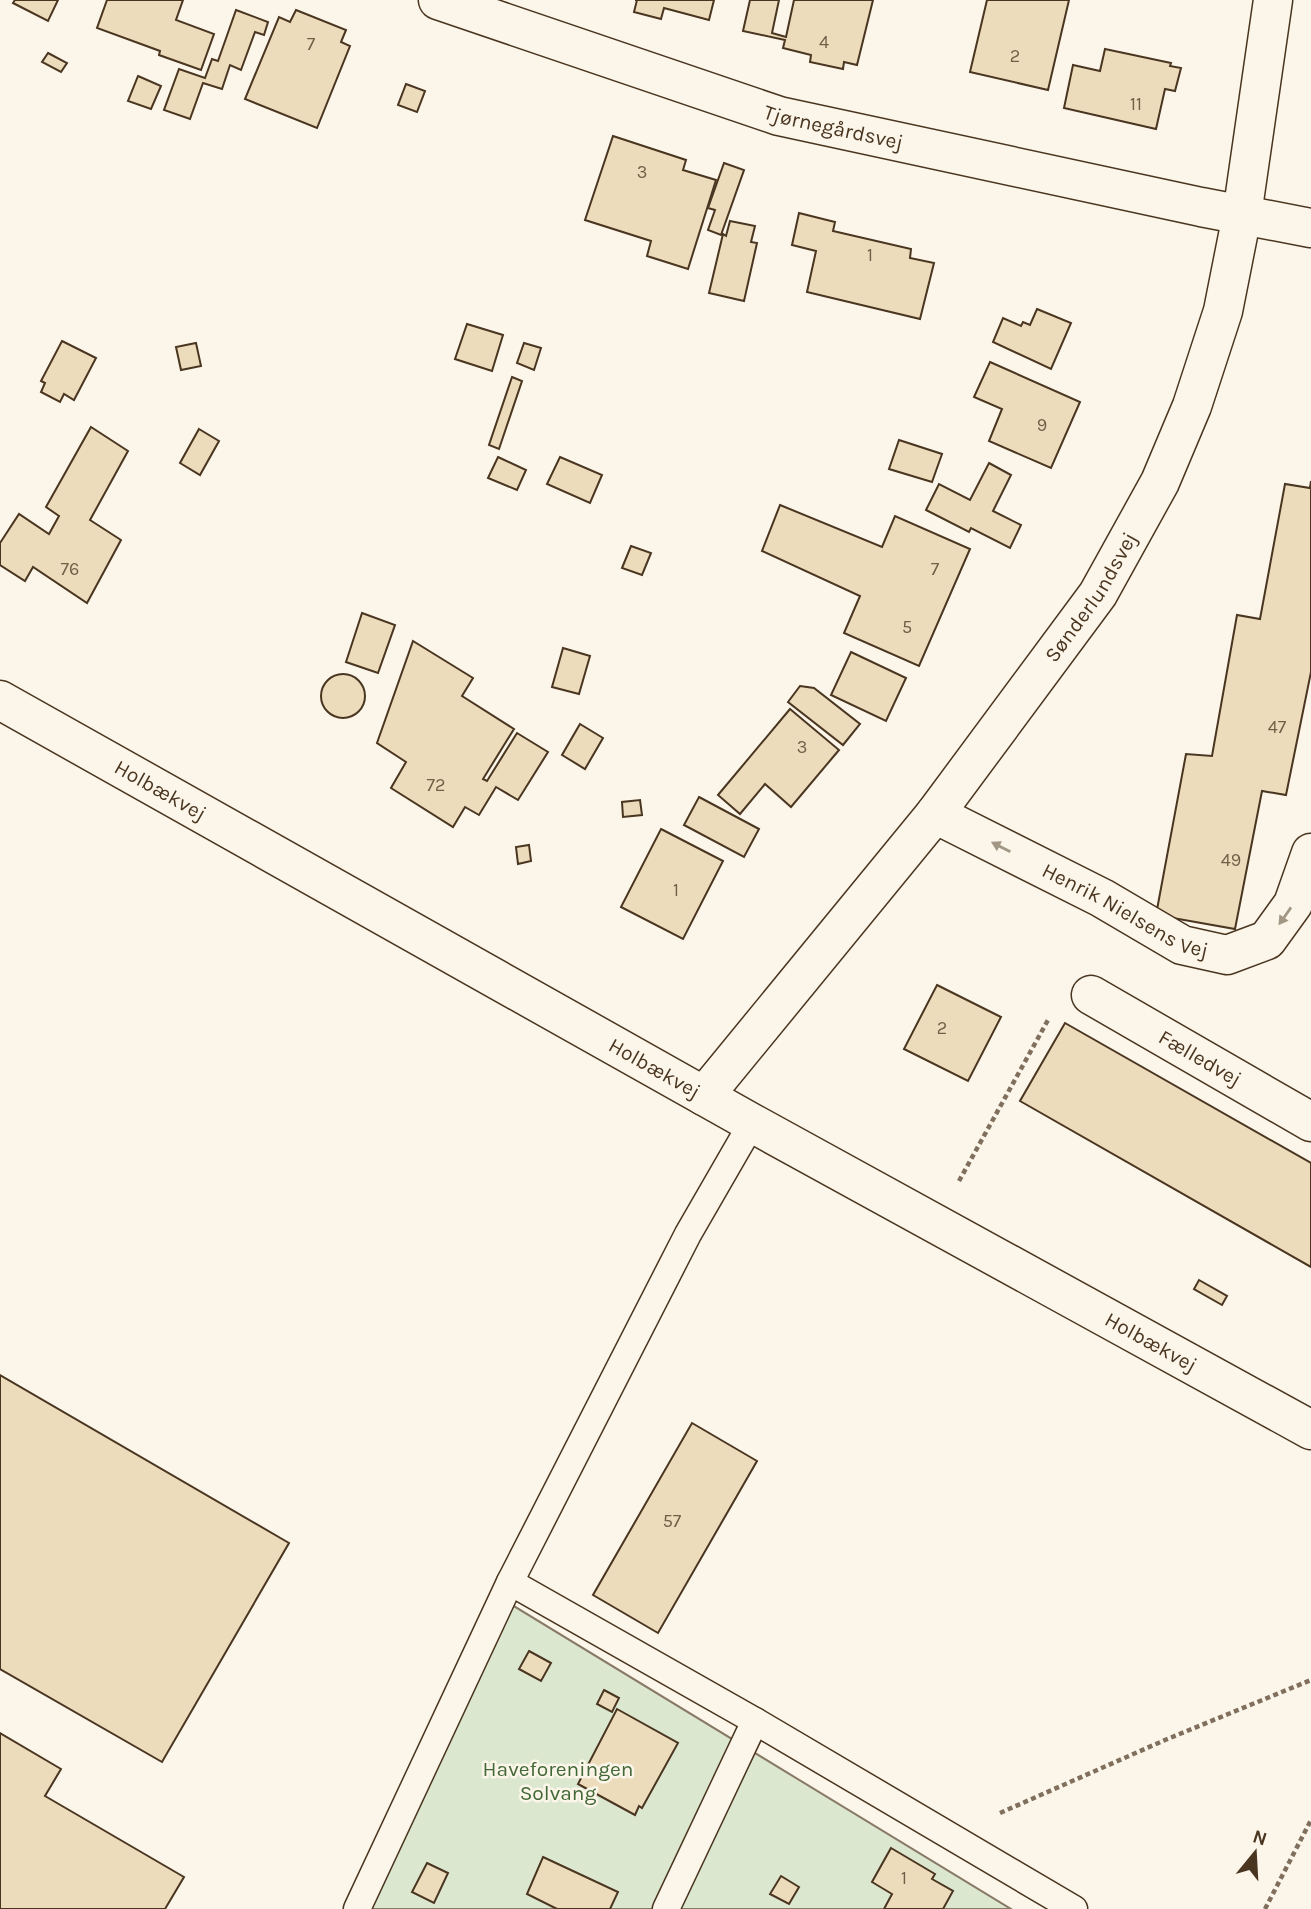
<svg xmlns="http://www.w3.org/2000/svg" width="1311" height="1909" viewBox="0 0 1311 1909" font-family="Karla,sans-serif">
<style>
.green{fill:#dce7d0;stroke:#887966;stroke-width:2}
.building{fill:#ecdcbc;stroke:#4a3520;stroke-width:2}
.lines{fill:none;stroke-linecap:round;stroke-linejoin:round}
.service-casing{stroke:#4a3520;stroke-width:29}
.minor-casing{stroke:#4a3520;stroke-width:41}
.tertiary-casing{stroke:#4a3520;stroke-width:41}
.path{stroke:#7f6f5c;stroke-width:4.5;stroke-dasharray:5 3.5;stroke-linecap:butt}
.service{stroke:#fbf6e9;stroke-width:26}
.minor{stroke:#fbf6e9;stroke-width:38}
.tertiary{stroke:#fbf6e9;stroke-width:38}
.oneway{fill:#a29684}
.labels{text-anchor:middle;stroke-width:5;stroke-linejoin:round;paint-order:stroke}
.number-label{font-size:18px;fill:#725f47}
.street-label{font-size:21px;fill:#4a3520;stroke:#fbf6e9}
.park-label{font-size:21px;fill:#436837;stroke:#fbf6e9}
</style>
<rect width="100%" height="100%" fill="#fbf6e9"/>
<!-- green -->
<path class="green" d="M499,1597L1011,1909H356Z"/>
<!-- building -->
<g class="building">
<path d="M15,0H58L48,21L13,3Z"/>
<path d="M107,0H183L176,20L214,34L201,70L159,55L160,51L97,28Z"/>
<path d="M635,0H714L709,20L664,8L661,19L634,12L637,0Z"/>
<path d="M750,0H779L772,33L786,37L794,0H873L857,65L844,62L843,69L810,62L811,55L783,48L785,40L743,31Z"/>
<path d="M987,0H1069L1048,90L970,72Z"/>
<path d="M236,10L268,22L264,35L255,32L241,70L230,65L222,89L203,83L190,119L164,110L179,69L205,78L212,59L218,61Z"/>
<path d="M296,10L346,30L341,42L350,46L317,128L245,99L279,17L290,22Z"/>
<path d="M1105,49L1171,63L1170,66L1181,68L1175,91L1165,89L1156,129L1064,108L1073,65L1100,71Z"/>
<path d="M48,53L67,63L61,72L42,62Z"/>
<path d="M138,76L161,86L151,109L128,101Z"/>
<path d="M406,84L425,91L417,112L398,105Z"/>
<path d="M613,136L686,160L683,170L716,180L688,269L647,256L651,241L585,220Z"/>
<path d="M724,163L744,170L721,235L708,230L715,210L708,208Z"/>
<path d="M799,213L835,222L833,231L911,249L910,258L934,263L920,319L807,292L816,251L792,245Z"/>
<path d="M730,221L755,226L751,242L757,243L744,301L709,293L723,234L726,236Z"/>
<path d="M1037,309L1071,323L1051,369L993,342L1003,318L1021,326L1023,322L1030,325Z"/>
<path d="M467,324L503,335L492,371L455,359Z"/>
<path d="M62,341L96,358L74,400L64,394L60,402L41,392L45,383L41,381Z"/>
<path d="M196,343L201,366L181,370L176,347Z"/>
<path d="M524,343L541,348L534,370L517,363Z"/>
<path d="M990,362L1080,402L1051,468L989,441L1002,409L974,397Z"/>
<path d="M512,377L522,381L499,449L489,445Z"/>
<path d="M91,427L128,451L90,520L121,540L87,603L33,567L25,581L0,565V543L19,514L49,534L59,516L46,507Z"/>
<path d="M199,429L219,441L200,475L180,463Z"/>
<path d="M899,440L942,454L932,482L889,469Z"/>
<path d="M498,457L526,470L517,490L488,478Z"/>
<path d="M560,457L602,475L590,503L547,484Z"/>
<path d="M989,463L1011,475L993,511L1021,525L1010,548L971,528L969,532L926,510L939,484L970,500Z"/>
<path d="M1311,481V672L1286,795L1262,791L1235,929L1156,915L1186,754L1212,756L1237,615L1260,619L1285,484L1310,488Z"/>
<path d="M780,505L882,547L895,516L970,549L919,666L844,633L860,596L762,551Z"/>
<path d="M631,546L651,553L642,575L622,568Z"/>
<path d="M362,613L395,625L378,673L346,662Z"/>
<path d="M413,641L473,678L462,696L514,729L483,779L487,781L517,733L548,752L518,800L496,787L479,815L465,807L453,827L391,788L406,762L377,743Z"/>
<path d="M563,648L590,656L579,694L552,687Z"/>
<path d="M851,652L906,678L886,721L831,695Z"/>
<circle cx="343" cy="696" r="22"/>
<path d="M800,686L814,688L860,724L843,745L788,702Z"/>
<path d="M790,709L839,750L791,807L765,784L740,814L718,795Z"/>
<path d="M580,724L603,738L585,769L562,755Z"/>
<path d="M699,797L759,829L744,857L684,825Z"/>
<path d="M640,800L642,815L623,817L622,802Z"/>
<path d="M661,829L723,861L683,939L621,907Z"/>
<path d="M529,845L531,861L518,864L516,847Z"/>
<path d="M937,985L1001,1017L968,1081L904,1049Z"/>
<path d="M1065,1023L1311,1163V1267L1020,1101Z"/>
<path d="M1199,1280L1227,1296L1222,1305L1194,1289Z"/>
<path d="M0,1375L289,1543L162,1762L0,1669Z"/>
<path d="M692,1423L757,1461L658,1633L593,1595Z"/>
<path d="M529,1651L551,1663L541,1681L519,1669Z"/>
<path d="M604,1690L619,1698L612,1712L597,1704Z"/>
<path d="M617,1709L678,1743L642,1808L639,1806L635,1815L578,1784Z"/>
<path d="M0,1733L61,1769L45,1796L184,1877L165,1909H0Z"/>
<path d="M891,1848L935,1874L932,1879L953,1891L943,1909H884L892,1894L872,1882Z"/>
<path d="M543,1857L618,1892L610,1909H557L527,1894Z"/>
<path d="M427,1863L448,1873L434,1903L412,1892Z"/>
<path d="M781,1876L799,1887L789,1904L770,1894Z"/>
</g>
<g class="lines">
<!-- service casing -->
<g class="service-casing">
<g id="service">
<path d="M510,1582L688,1234L752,1123"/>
<path d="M357,1909L510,1582L755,1721L1074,1909"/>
<path d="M666,1909L755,1721"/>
</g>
</g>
<!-- minor casing -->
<g class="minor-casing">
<g id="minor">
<path id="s1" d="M438,0L779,116L1201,207L1311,228"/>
<path id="s2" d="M935,814L1102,898L1182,945L1227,955L1267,940L1293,904L1311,853"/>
<path id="s3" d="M1091,995L1311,1122"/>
<path id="s4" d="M704,1096L935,814L1098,594L1160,482L1192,406L1223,311L1242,215L1273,0"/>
</g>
</g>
<!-- tertiary casing -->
<g class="tertiary-casing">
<g id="tertiary">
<path id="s5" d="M0,700L752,1123L1311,1430"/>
</g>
</g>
<!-- path -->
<g class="path">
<path d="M959,1181L1048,1020"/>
<path d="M1000,1813L1165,1740L1311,1680"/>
<path d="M1265,1909L1311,1820"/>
</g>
<!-- service -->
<use href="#service" class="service"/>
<!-- minor -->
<use href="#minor" class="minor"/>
<!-- tertiary -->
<use href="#tertiary" class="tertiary"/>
</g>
<!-- one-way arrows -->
<defs><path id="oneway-solid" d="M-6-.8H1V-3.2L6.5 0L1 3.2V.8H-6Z" transform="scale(1.75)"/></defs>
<g class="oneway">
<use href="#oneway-solid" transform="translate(1001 847) rotate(-153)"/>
<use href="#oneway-solid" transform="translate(1285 916) rotate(125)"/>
</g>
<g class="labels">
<!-- number labels -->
<g class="number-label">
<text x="824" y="48">4</text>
<text x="311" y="50">7</text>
<text x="1015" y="62">2</text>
<text x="1136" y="110">11</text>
<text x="642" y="178">3</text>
<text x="870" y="261">1</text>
<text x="1042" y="431">9</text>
<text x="70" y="575">76</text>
<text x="935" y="575">7</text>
<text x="907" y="633">5</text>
<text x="1277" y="733">47</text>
<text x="802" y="753">3</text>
<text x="436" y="791">72</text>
<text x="1231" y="866">49</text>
<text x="676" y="896">1</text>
<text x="942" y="1034">2</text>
<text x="672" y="1527">57</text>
<text x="904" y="1884">1</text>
</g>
<!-- street labels -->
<g class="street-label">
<text dy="7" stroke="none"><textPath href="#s1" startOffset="416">Tjørnegårdsvej</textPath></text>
<text dy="7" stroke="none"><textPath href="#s4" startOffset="632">Sønderlundsvej</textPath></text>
<text dy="7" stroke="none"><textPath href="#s5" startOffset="184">Holbækvej</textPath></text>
<text dy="7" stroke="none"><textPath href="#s2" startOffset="214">Henrik Nielsens Vej</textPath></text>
<text dy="7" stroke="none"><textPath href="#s3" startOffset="126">Fælledvej</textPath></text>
<text dy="7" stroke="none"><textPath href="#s5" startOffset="751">Holbækvej</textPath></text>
<text dy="7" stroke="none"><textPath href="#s5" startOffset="1318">Holbækvej</textPath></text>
</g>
<!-- park labels -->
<g class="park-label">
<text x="558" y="1776">Haveforeningen<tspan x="558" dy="24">Solvang</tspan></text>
</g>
</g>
<!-- north arrow -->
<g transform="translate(1255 1853) rotate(18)" stroke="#fbf6e9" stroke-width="5" paint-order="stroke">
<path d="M0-5L12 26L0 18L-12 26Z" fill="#4a3520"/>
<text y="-10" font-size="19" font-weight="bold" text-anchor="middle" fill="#4a3520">N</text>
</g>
</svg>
